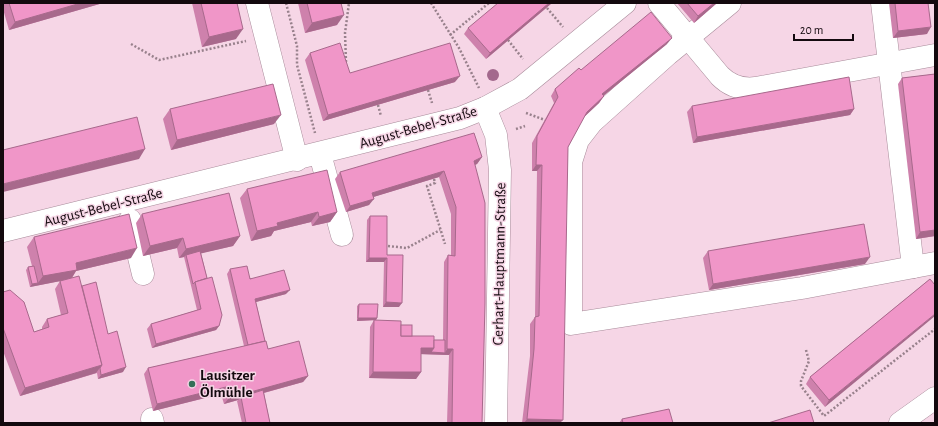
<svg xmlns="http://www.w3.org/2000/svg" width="938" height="426" viewBox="0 0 938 426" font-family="'Alegreya Sans',sans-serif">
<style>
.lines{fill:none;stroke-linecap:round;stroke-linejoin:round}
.minor-casing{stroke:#a88b9a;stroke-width:23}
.path{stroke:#98818c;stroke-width:2.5;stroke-dasharray:2 2;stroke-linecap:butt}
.minor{stroke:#fff;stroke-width:22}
.tree{fill:#a3698d}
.wall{fill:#ce81ac}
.shaded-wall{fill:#a8698c}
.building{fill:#f096c8;stroke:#a8698c}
.poi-dot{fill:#346f58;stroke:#f6d6e6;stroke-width:1.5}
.labels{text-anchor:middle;stroke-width:3;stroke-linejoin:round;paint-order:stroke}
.street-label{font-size:15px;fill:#13090e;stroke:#f6d6e6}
.poi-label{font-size:15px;font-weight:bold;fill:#13090e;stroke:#f6d6e6;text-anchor:start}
</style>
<rect width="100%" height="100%" fill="#f6d6e6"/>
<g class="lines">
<!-- minor casing -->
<g class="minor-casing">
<g id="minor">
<path d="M257,3L297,160"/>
<path d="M659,3L720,76C730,86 741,90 756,88L935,55"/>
<path d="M730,3L668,54L592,122L578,140L571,162V324L802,288L935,263"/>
<path d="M882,3L913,267"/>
<path d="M485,108L496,135L500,170L496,423"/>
<path d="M320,154L342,235"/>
<path d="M130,220L143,274"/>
<path d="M3,231L460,118L485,108L520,89L625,3"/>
<path d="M152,419L153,423"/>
<path d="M900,423L935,398"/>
</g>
</g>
<!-- path -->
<g class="path">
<path d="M286,3L297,46V65L315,133"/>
<path d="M431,3L459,48L479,88"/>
<path d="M547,8L563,27"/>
<path d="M450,35L489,3"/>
<path d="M508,40L523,59"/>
<path d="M131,44L159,60L246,41"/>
<path d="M346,62L345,33L349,3"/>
<path d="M428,90L432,103"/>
<path d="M378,105L381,116"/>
<path d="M526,113L545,120"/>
<path d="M516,129L525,126"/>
<path d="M434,179L435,183L427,186L445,244"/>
<path d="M388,246L407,248L440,230"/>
<path d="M806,350L809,361L801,381V386L824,416L935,329"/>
</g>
<!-- minor -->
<use href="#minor" class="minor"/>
</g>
<!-- trees -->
<circle class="tree" cx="493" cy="75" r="6"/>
<!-- wall -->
<g class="wall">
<path d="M3,3H103L9,30L3,9Z"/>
<path d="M192,3H237L236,39L202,47Z"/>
<path d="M298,3H341L337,25L305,33Z"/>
<path d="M552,3L486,59L464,34L468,28Z"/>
<path d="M677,3H717L694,23Z"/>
<path d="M889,3H928L927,34L893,38Z"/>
<path d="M667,44L603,96H604L599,103L584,117L568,147L560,423H522L530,356V324L535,317L537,171H532V143L554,103L551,96L555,89L581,70Z"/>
<path d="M310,53L350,73L455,82L323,121L305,60Z"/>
<path d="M935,74V236L916,239L898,84L902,78Z"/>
<path d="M692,106L854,109L850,115L693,143L687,112Z"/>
<path d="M170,109L274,124L171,150L163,119Z"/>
<path d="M482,157L477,164L475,165L482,423H447L449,355L421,354V372L416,379L369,378L370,327L374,320L401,325L412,336L434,340H443L444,262L448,255H451V214L439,177L373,197L369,205L346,212L335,179L340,172Z"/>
<path d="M247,189L337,212L330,222L312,226L311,222L274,231L271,236L251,241L240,198Z"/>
<path d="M142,214L240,236L233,246L201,253L219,326L216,330L152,348L147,329L151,324L197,310L184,257L179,258L177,248L143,256L136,223Z"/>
<path d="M370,216L387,255L399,307H383L384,262H366L367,220Z"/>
<path d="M34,237L131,258L76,271L72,278L82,286L108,334L123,372L98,379L97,373L20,396L3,351V292L34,332L42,329V327L47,319L61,315L55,289L60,281L30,287L26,270L28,267L32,266L27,247Z"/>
<path d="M708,251L865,264L709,290L703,258Z"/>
<path d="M230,269L286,294L256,302L265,341L268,349L308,376L303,382L264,393L270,423H242L237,401L238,400L224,404L221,394L153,411L144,374L148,368L244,346L227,274Z"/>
<path d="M930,279L825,407L806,384L810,377Z"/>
<path d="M359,304L377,318L376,320L357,321V306Z"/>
<path d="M622,419L673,423H619Z"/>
</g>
<!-- shaded-wall -->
<g class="shaded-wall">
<path d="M81,3H103L9,30L15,22Z"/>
<path d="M549,3H552L486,59L490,53Z"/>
<path d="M714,3H717L694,23L698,16Z"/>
<path d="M344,15L337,25L305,33L312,23Z"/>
<path d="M931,27L927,34L893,38L898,31Z"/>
<path d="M243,29L236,39L202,47L209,37Z"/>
<path d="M672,38L667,44L597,101L602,94Z"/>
<path d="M460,76L455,82L323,121L328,115Z"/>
<path d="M604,96L599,103L582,119L587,112Z"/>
<path d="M854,109L850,115L693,143L697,137Z"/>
<path d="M281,115L274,124L171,150L177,140Z"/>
<path d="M145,149L139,159L3,192V184Z"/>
<path d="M482,157L477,164L469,167L474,161Z"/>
<path d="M536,165H542L537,171H532Z"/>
<path d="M444,171L439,177L367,199L372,193Z"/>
<path d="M374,199L369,205L346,212L350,206Z"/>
<path d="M318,212L311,222L274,231L271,236L251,241L257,231L277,223Z"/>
<path d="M337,212L330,222L312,226L319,217Z"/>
<path d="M935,230V236L916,239L920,232Z"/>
<path d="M240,236L233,246L186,257V255L184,257L179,258L186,249Z"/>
<path d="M183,238L177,248L143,256L150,246Z"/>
<path d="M137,248L131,258L76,271L71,279L30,287L32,284L38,283L43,276L76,263Z"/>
<path d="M870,257L865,264L709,290L713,284Z"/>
<path d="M369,258H387L384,262H366Z"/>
<path d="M290,290L286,294L252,303L255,299Z"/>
<path d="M386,302L402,303L399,307H383Z"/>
<path d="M935,314V316L825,407L829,400Z"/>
<path d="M358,318H377L376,320L357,321Z"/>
<path d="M219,326L216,330L152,348L156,344Z"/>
<path d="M421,348H434L445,353L447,349H453L449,355L417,354Z"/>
<path d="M102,365L96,373L20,396L25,388Z"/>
<path d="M126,367L123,372L98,379L101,375Z"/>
<path d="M373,372H421L416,379L369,378Z"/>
<path d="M308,376L303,382L241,399V397L238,400L224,404L229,398Z"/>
<path d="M226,387L221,394L153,411L157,404Z"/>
<path d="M527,419L563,420L560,423H524Z"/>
</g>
<!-- building -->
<g class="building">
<path d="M9,3H81L15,22Z"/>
<path d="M201,3H237L243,29L209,37Z"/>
<path d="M307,3H341L344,15L312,23Z"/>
<path d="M498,3H549L490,53L468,28Z"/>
<path d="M687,3H714L698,16Z"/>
<path d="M895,3H928L931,27L898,31Z"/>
<path d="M651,12L672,38L602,94L604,96L587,112L568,147L563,420L527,419L534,349L535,317L539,316L542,165H536L537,136L558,97L555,89L579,68L581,70Z"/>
<path d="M340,43L350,73L450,43L460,76L328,115L310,53Z"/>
<path d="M935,74V230L920,232L902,78Z"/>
<path d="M849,77L854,109L697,137L692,106Z"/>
<path d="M273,84L281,115L177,140L170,109Z"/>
<path d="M137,117L145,149L3,184V150Z"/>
<path d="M474,133L482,157L474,161L485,203V303L482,423H452L453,349H447L448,255L455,256L456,207L444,171L372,193L374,199L350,206L340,172Z"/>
<path d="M327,170L337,212L319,217L318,212L277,223L278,226L257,231L247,189Z"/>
<path d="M229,193L240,236L186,249L183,238L150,246L142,214Z"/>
<path d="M129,214L137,248L76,263L77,270L43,276L34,237Z"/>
<path d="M370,216H387V255H403L402,303L386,302L387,258H369Z"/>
<path d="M864,224L870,257L713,284L708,251Z"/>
<path d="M200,251L207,278L195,282L193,284L186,255Z"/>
<path d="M34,266L38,283L32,284L28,267Z"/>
<path d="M247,266L250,279L284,270L290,290L255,299L265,341L248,345L230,269Z"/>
<path d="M79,276L102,365L25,388L3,328V292L10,290L24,302L34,332L49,327L47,319L68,313L60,281Z"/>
<path d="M212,277L222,315L219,326L156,344L151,324L201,309L195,282Z"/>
<path d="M930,279L935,285V314L829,400L810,377Z"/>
<path d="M96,282L108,334L117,331L126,367L101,375L100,368L102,365L82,286Z"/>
<path d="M359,304H378L377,318H358Z"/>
<path d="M374,320L401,321V336H434V348H421V372H373Z"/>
<rect x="401" y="325" width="11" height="11"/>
<path d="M434,340H445V353L431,352L434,348Z"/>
<path d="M266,341L268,349L299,341L308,376L229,398L226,387L157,404L148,368Z"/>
<path d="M263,390L270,423H246L241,397Z"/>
<path d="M669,409L673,423H623L622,419Z"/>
<path d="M810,410L814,423H768Z"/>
</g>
<!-- markers -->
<circle class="poi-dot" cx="192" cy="384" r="4"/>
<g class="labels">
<!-- street labels -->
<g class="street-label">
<text transform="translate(418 127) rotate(-16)" y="5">August-Bebel-Straße</text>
<text transform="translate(103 207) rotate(-14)" y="5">August-Bebel-Straße</text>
<text transform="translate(499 264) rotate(-89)" y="5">Gerhart-Hauptmann-Straße</text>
</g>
<!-- poi labels -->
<g class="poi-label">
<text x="200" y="380">Lausitzer<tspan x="200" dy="17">Ölmühle</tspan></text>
</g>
</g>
<!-- border -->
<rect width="938" height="426" fill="none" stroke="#13090e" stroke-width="8"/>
<!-- scale -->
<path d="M794 34v6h59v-6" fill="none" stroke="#13090e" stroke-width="2"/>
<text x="800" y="34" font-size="12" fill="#13090e" stroke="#f6d6e6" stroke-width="3" paint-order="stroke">20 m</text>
</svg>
